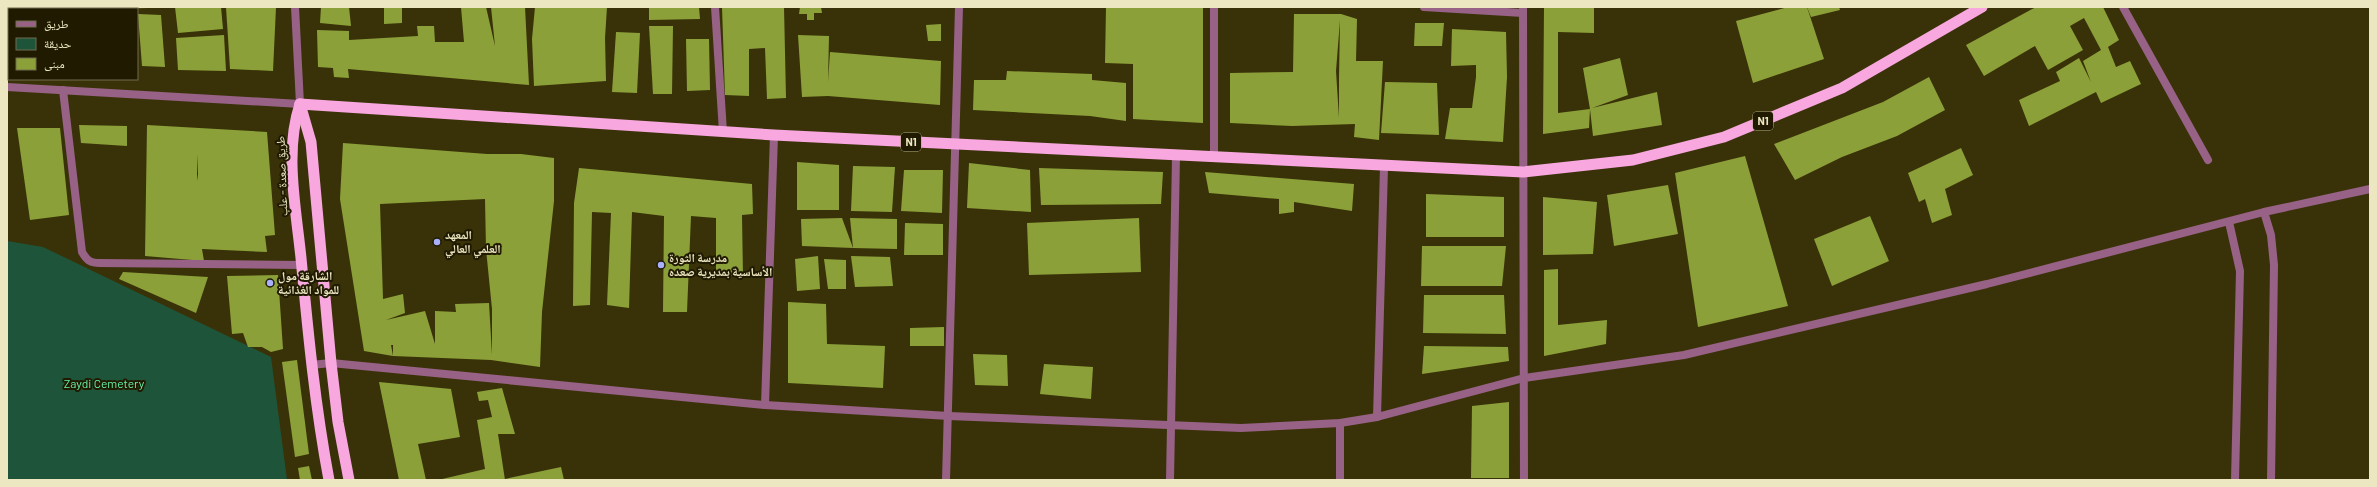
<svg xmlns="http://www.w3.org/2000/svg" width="2377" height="487" viewBox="0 0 2377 487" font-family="Barlow,'Noto Naskh Arabic',sans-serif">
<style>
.green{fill:#1e553a}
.building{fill:#8ca03a;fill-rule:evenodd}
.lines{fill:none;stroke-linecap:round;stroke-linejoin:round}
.service{stroke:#976286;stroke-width:8}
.minor{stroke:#976286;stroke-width:8}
.tertiary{stroke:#976286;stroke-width:8}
.trunk{stroke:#f8a7df;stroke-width:11}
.poi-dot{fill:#a9b0fc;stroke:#1f1a00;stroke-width:1.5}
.labels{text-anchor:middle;stroke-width:4;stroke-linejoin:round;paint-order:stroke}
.shield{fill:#1f1a00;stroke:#aea987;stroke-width:1}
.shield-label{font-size:11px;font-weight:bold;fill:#ece6c1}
.street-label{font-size:12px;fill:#ece6c1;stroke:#1f1a00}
.poi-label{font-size:12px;font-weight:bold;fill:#ece6c1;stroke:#1f1a00;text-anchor:start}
.park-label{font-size:12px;fill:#65f4af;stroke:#1f1a00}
</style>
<rect width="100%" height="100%" fill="#393208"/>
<!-- green -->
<path class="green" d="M7,241L43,247L271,357L287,480H7Z"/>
<!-- building -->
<g class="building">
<path d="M7,7H32V9H9V54Z"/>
<rect x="37" y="7" width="31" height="2"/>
<rect x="78" y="7" width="23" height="2"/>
<path d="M108,7H148V8L108,9Z"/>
<path d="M175,7H221L223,29L178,33Z"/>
<path d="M226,7H276L273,71L230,69Z"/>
<path d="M321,7H349L351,26L320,23Z"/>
<path d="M384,7H402V23L384,24Z"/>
<path d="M461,7H486L495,46L491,7H525L529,85L348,69L349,78L334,77L333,68L318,67L317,30L349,31V40L418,36L417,26H434L435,42H464Z"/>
<path d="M535,7H607L605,38L606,81L534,86L532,39Z"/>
<path d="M649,7H699L700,19L649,20Z"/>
<path d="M722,7H784L786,98L767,99L765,48L749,49V96L725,95Z"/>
<path d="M800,7H821L822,13H814V20H807V14H799Z"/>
<path d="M1106,7H1203V123L1133,119V64L1105,63Z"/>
<path d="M1544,7H1594V33L1558,32V113L1590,109L1583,68L1620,58L1628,95L1592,108L1657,92L1662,125L1593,136L1590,109L1589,128L1543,134Z"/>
<path d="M1788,7H1807L1824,59L1753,83L1736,21Z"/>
<path d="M1807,7H1839L1840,10L1811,17Z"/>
<path d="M2036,7H2103L2119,40L2108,47L2116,67L2130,61L2141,84L2101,103L2096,92L2029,126L2019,100L2060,81L2056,72L2079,58L2091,82L2083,61L2101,50L2084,18L2070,26L2083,50L2048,70L2035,46L1984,76L1966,45Z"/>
<path d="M138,14L161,15L165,67L142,66Z"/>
<path d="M1294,14H1341L1357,19L1356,61H1383L1379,140L1354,137L1355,124L1292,126L1230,123V73L1293,72ZM1340,20L1339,78V118L1336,71Z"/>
<path d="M1415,23H1444L1442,46H1414Z"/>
<path d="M941,24V41H928L926,25Z"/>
<path d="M649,26H673L672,94H653Z"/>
<path d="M1452,29L1506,32L1507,77L1503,142L1445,139L1450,108H1472L1476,77V65L1451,66Z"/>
<path d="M616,32L640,33L637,93L612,92Z"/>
<path d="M224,35L226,71L178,70L176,38Z"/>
<path d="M798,35L829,36L828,82L830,52L941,61L940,105L828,96L802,97Z"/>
<path d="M686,39H709L710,90L687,91Z"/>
<path d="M1007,71L1092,74V80L1126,83V121L1090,116L973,110L974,80H1006Z"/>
<path d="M1929,77L1945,110L1897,136L1842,157L1795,180L1774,144L1883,102Z"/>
<path d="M1385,82L1437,83L1439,135L1381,133Z"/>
<path d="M79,125L127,126V146L81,143Z"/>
<path d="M147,125L267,132L275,235L265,236L267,252L202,249L204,261L145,256ZM198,154V181L197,174Z"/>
<path d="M17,128H60L69,215L30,220Z"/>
<path d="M343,143L487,154H521L554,158V201L542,312L540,367L491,360L393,356V345H391L393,356L364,351L340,199ZM485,199L486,249L492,309V355L489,303L455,304L456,312L435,311V344L425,311L386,320L405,313L403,294L383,299L380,204Z"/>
<path d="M1961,148L1973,175L1945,189L1952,215L1932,223L1925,199L1919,202L1908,173Z"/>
<path d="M1745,156L1788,306L1698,327L1675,173Z"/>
<path d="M797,162L839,165V210H797Z"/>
<path d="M969,163L1030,170L1031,212L967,208Z"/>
<path d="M853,166L895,167L892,212L851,211Z"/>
<path d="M579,168L752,184L753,214L742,215L743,277L716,274V218L691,216L687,312H663L664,216L632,212L629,308L607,305L611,213L592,212L590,305L573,306L574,203Z"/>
<path d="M1039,168L1163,172L1161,204L1041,205Z"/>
<path d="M904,170H943L942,213L901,211Z"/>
<path d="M1205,172L1354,184L1352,211L1294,202V212L1279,214V199L1209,193Z"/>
<path d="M1668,185L1678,234L1614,246L1607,195Z"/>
<path d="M1426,194L1504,197V237H1426Z"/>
<path d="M1543,197L1597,202L1593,254L1543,255Z"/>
<path d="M1870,216L1889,261L1832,286L1814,239Z"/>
<path d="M842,218L853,248L802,246L801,219Z"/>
<path d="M850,218L897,219V249L853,248Z"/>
<path d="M1139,218L1141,272L1029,275L1027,223Z"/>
<path d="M905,223L943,224V255H904Z"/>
<path d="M1422,246H1506L1502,286H1421Z"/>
<path d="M818,256L820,289L797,291L795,259Z"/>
<path d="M851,256L890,257L893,286L855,287Z"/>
<path d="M824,259L846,260V289H828Z"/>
<path d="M1558,269V325L1607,320L1606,344L1544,356V270Z"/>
<path d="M123,272L208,277L196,313L119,279Z"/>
<path d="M278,275L283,349L271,352L262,347H248L243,333L232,334L227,276Z"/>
<path d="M1424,295H1504L1506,334L1423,333Z"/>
<path d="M788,302L826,304L827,344L885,346L883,388L788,383Z"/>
<path d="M944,327V346H910V328Z"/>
<path d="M1424,346L1508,347L1509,361L1422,374Z"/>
<path d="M973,354L1007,355L1008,386L975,385Z"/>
<path d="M297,360L309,454L295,457L282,362Z"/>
<path d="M1044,364L1093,367L1091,399L1040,394Z"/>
<path d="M379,382L451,389L460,437L418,444L426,480H399Z"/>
<path d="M502,388L515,434H498L505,480H438L485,469L477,420L492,417L488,400L479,401L477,392Z"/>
<path d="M1509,402V478H1471L1472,406Z"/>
<path d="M309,466L312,480H300L298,468Z"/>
<path d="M561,467L564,480H505V479Z"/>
</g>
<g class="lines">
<!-- service -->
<path class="service" d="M63,90L82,252C87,261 91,263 100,263L301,265"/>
<!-- minor -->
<g class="minor">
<path d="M715,7L723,132"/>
<path d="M1214,7V158"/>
<path d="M1424,7L1523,13"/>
<path d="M2123,7L2208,160"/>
<path d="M7,87L300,104L295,7"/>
<path d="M2264,212L2271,235L2274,265L2271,480"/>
<path d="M2229,222L2240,271L2235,480"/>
<path d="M311,365L331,363L765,405L949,416L1241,428L1340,423L1377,417L1524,378L1684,355L1987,284L2264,212L2370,189"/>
<path d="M765,405L774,135"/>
<path d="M1377,417L1384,167"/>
<path d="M946,480L959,7"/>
<path d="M1170,480L1176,156"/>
<path d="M1340,480V423"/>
</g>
<!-- tertiary -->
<path class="tertiary" d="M1523,7L1524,480"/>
<!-- trunk -->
<g class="trunk">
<path d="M300,104L774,135L1523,172L1633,160L1724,137L1842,88L1982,7"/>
<path d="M300,104L311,142L331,363L338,422L349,480"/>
<path d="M300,104C284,152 296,208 301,258C308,332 315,406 329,480"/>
</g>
</g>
<!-- markers -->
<g class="poi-dot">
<circle cx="437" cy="242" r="4"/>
<circle cx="661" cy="265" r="4"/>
<circle cx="270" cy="283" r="4"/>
</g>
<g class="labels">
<!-- shield labels -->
<g class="shield">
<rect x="1753" y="112" width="20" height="18" rx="3"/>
<rect x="901" y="133" width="20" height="18" rx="3"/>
</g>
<g class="shield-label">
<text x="1763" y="125">N1</text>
<text x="911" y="146">N1</text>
</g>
<!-- street labels -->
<g class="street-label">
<text transform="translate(282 176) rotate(-92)" y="4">طريق صعدة - علب</text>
</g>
<!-- poi labels -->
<g class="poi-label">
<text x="445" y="239">المعهد<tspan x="445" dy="14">العلمي العالي</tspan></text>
<text x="669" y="262">مدرسة الثورة<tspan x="669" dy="14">الأساسية بمديرية صعده</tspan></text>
<text x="278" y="280">الشارقة مول<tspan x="278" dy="14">للمواد الغذائية</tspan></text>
</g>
<!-- park labels -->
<g class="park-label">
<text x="104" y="388">Zaydi Cemetery</text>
</g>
</g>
<!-- border -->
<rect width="2377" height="487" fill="none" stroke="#ece6c1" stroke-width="16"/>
<!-- legend -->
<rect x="8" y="8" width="130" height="72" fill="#1f1a00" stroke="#716c4d"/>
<rect x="16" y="21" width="20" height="6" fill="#976286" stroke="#716c4d"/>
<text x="44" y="28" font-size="12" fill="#ece6c1">طريق</text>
<rect x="16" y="38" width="20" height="12" fill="#1e553a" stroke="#716c4d"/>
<text x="44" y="48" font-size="12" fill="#ece6c1">حديقة</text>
<rect x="16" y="58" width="20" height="12" fill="#8ca03a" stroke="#716c4d"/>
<text x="44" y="68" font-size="12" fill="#ece6c1">مبنى</text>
</svg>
